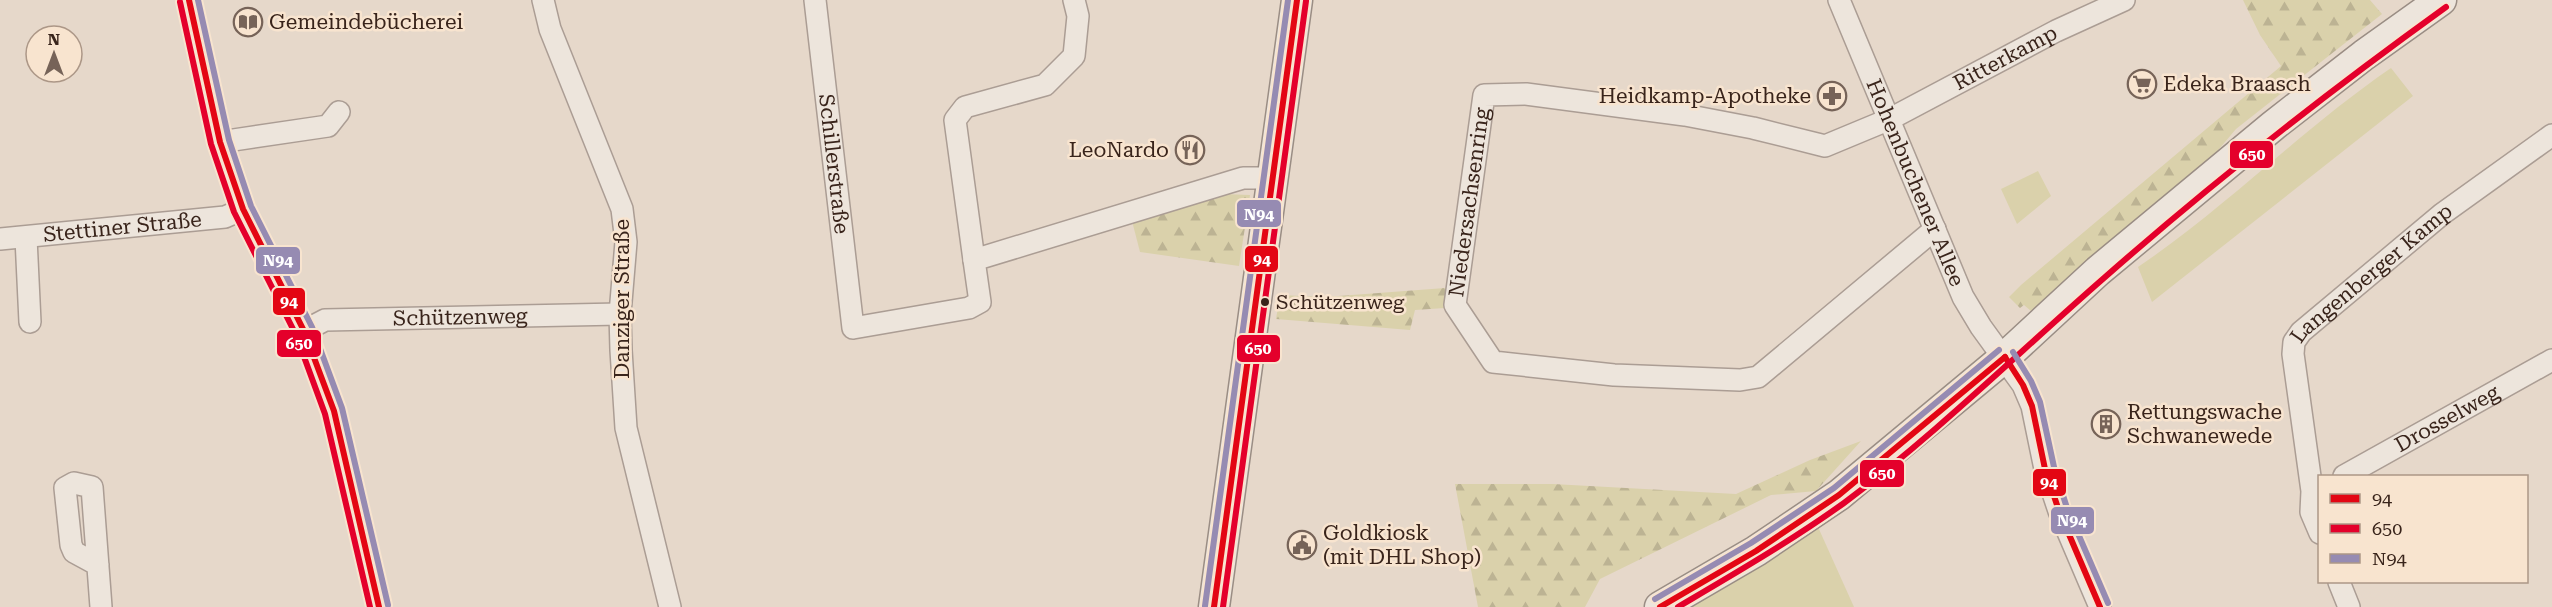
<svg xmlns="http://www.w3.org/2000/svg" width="2552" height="607" viewBox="0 0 2552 607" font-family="'Roboto Serif',serif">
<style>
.green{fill:#dad1ab}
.forest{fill:url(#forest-firs)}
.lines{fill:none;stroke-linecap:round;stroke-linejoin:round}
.street-casing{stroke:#ab9d94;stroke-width:24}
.secondary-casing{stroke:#9a8d84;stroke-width:33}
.street{stroke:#ede5dc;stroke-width:21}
.secondary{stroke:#ede5dc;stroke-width:30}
.bus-1-casing{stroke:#f8e4cf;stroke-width:10}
.bus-2-casing{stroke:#f8e4cf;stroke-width:10}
.bus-3-casing{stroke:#f8e4cf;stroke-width:10}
.bus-1{stroke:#e30613;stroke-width:6}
.bus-2{stroke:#e4002b;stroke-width:6}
.bus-3{stroke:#968bb2;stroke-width:6}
.bus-dot{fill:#39241b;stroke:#f8e4cf;stroke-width:2}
.labels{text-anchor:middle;stroke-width:5;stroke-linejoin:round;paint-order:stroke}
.bus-label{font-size:20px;fill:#39241b;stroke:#f8e4cf;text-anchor:start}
.poi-label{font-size:21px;fill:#39241b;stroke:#f8e4cf;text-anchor:start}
.street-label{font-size:21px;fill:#39241b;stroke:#f8e4cf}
.line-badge{stroke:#f8e4cf;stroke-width:2}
.badge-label{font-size:16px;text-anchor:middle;font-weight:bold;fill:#fff}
</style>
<defs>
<pattern id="forest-firs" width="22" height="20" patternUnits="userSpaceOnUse" patternTransform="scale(1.5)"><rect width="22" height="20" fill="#dad1ab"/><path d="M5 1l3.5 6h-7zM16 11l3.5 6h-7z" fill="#bcb393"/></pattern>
</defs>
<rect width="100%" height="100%" fill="#e6d8ca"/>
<!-- green -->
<g class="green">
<path d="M2391,68L2413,96L2152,302L2138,267C2227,207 2302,129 2391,68Z"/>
<path d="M2038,171L2051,196L2017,224L2001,189Z"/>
<path d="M1818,527L1854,607H1689Z"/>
</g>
<!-- forest -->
<g class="forest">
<path d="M2243,0H2370L2382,14L2236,129L2214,155L2031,311L2024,305L2020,308L2009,297L2021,285L2281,66L2260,35Z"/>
<path d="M1223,194L1250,195L1239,266L1140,252L1132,221Z"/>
<path d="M1445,288V308L1415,310L1410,330L1276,319L1280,295L1325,297Z"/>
<path d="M1861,441L1816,491L1771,495L1600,579L1585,607H1478L1455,484H1553L1736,494L1810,460Z"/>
</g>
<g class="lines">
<!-- street casing -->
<g class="street-casing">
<g id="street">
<path d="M189,0L220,142L243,209L304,331L334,411L379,607"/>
<path d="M543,0L550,29L622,209L626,242L620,314L621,350L626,428L670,607"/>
<path id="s1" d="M815,0L853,328L969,308L980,302L974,260L1243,178H1274"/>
<path id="s2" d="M1839,0L1963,297L1981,327L2023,385L2032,406L2045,469L2059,511L2100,607"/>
<path d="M220,142L328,126L339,112"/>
<path id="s3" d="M1935,229L1758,377L1740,380L1614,375L1493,362L1455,305L1484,95L1526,94L1685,115L1753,128L1825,146L1890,119L2056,31L2124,0"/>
<path d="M26,238L30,322"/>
<path id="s4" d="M0,239L225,217L243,209"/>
<path d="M974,260L955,120L965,107L1045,85L1074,56L1078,16L1074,0"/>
<path id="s5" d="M304,331L325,320L620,314"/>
<path id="s6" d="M2344,476L2552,360"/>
<path id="s7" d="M2320,533L2311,512L2312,491L2293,354L2294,342L2301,332L2442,214L2552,135"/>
<path d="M98,565L74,552L71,545L65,488L74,483L92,487C95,527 98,567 101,607"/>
<path d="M2339,582L2349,607"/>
</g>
</g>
<!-- secondary casing -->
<g class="secondary-casing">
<g id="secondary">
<path d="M1214,607L1297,0"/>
<path d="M1660,607L1756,551L1839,495L2005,357L2098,271L2274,125L2364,55L2441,0"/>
</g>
</g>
<!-- street -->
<use href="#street" class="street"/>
<!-- secondary -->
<use href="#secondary" class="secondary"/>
<!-- bus-1 casing -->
<g class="bus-1-casing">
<g id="bus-1">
<path d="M189,0L220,142L243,209L304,331L334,411L379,607"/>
<path d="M2005,357L2023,385L2032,406L2045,469L2059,511L2100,607"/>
<path d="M1214,607L1297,0"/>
<path d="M1660,607L1756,551L1839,495L2005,357"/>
</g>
</g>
<!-- bus-2 casing -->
<g class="bus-2-casing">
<g id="bus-2">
<path d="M180,2L211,144L234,212L296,335L325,414L370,607"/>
<path d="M1223,607L1306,1"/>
<path d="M1678,607C1734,574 1791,541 1844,503C1936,434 2018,353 2104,278C2213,182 2328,92 2446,7"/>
</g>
</g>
<!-- bus-3 casing -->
<g class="bus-3-casing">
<g id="bus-3">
<path d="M198,0L229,140L251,206L312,327L342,408L388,605"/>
<path d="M2013,352L2031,381L2040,402L2054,467L2067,508L2108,603"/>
<path d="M1655,599L1751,543L1834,488L1999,350"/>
<path d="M1205,606L1288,0"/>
</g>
</g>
<!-- bus-1 -->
<use href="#bus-1" class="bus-1"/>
<!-- bus-2 -->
<use href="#bus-2" class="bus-2"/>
<!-- bus-3 -->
<use href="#bus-3" class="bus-3"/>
</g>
<!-- icons -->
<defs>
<g id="library-ring" transform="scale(1.5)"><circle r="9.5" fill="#f8e4cf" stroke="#766358" stroke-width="1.5"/><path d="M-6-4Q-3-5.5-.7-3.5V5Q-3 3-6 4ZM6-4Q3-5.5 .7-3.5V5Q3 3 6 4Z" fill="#766358"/></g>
<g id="supermarket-ring" transform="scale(1.5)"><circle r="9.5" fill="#f8e4cf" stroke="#766358" stroke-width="1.5"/><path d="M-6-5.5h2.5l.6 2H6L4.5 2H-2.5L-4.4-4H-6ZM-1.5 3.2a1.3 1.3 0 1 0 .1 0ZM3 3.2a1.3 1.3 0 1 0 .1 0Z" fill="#766358"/></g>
<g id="pharmacy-ring" transform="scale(1.5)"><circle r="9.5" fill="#f8e4cf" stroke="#766358" stroke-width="1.5"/><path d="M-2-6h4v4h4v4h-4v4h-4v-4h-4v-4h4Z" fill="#766358"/></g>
<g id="restaurant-ring" transform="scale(1.5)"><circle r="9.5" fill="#f8e4cf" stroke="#766358" stroke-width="1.5"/><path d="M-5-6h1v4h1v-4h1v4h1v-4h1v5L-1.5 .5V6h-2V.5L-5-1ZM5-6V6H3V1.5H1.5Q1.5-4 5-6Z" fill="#766358"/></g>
<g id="building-ring" transform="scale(1.5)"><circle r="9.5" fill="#f8e4cf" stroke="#766358" stroke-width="1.5"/><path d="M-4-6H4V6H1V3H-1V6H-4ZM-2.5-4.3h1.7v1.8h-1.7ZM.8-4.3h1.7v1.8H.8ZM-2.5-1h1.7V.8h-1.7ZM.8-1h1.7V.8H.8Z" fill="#766358"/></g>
<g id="civic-ring" transform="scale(1.5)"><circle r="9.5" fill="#f8e4cf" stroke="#766358" stroke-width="1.5"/><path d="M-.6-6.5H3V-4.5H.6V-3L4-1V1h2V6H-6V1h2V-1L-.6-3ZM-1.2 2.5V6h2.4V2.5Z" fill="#766358"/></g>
</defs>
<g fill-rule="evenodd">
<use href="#library-ring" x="248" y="22"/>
<use href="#supermarket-ring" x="2142" y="84"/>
<use href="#pharmacy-ring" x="1832" y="96"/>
<use href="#restaurant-ring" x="1190" y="150"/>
<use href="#building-ring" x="2106" y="424"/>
<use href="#civic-ring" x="1302" y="545"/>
</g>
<!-- markers -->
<circle class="bus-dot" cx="1265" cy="302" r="5"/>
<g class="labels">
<!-- bus labels -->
<g class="bus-label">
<text x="1276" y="309">Schützenweg</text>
</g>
<!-- poi labels -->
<g class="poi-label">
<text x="269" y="29">Gemeindebücherei</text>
<text x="2163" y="91">Edeka Braasch</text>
<text x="1811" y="103" text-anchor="end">Heidkamp-Apotheke</text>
<text x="1169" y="157" text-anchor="end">LeoNardo</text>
<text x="2127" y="419">Rettungswache<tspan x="2127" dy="24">Schwanewede</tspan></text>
<text x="1323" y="540">Goldkiosk<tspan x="1323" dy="24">(mit DHL Shop)</tspan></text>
</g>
<!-- street labels -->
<g class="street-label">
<text dy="7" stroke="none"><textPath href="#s3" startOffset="1324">Ritterkamp</textPath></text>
<text dy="7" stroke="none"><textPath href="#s1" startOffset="165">Schillerstraße</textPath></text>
<text dy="7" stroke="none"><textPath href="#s2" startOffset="198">Hohenbuchener Allee</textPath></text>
<text dy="7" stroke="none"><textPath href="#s3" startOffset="669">Niedersachsenring</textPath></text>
<text dy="7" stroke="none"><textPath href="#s4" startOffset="123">Stettiner Straße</textPath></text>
<text dy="7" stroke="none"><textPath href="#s7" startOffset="298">Langenberger Kamp</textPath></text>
<text transform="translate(622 299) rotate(-90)" y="7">Danziger Straße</text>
<text dy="7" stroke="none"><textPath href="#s5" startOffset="159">Schützenweg</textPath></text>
<text dy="7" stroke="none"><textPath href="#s6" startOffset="118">Drosselweg</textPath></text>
</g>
</g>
<g class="line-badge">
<rect x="2229" y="140" width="45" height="29" rx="6" fill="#e4002b"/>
<rect x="1236" y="199" width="46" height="29" rx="6" fill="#968bb2"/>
<rect x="1244" y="245" width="35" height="28" rx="6" fill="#e30613"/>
<rect x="255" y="246" width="46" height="29" rx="6" fill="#968bb2"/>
<rect x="272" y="287" width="34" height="29" rx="6" fill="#e30613"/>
<rect x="276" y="329" width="46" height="29" rx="6" fill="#e4002b"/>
<rect x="1236" y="334" width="45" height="29" rx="6" fill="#e4002b"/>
<rect x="1859" y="459" width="46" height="29" rx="6" fill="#e4002b"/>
<rect x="2032" y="468" width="35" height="29" rx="6" fill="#e30613"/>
<rect x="2050" y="506" width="45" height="29" rx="6" fill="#968bb2"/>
</g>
<g class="badge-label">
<text x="2252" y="160">650</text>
<text x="1259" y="220">N94</text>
<text x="1262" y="265">94</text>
<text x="278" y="266">N94</text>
<text x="289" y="307">94</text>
<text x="299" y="349">650</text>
<text x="1258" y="354">650</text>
<text x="1882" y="479">650</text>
<text x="2049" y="488">94</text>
<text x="2072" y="526">N94</text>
</g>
<!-- legend -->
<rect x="2318" y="475" width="210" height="108" fill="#f8e4cf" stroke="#ac9787" stroke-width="1.5"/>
<rect x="2330" y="494" width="30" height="9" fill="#e30613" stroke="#ac9787" stroke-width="1.5"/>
<text x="2372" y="505" font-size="18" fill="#39241b">94</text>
<rect x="2330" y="524" width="30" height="9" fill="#e4002b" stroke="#ac9787" stroke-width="1.5"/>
<text x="2372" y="535" font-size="18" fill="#39241b">650</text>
<rect x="2330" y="554" width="30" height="9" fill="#968bb2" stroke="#ac9787" stroke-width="1.5"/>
<text x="2372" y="565" font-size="18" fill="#39241b">N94</text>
<!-- north arrow -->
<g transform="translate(54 54)"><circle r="28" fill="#f8e4cf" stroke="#ac9787" stroke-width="1.5"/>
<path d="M0-4.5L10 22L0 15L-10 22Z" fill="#766358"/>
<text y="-9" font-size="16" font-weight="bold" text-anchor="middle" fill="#39241b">N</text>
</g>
</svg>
